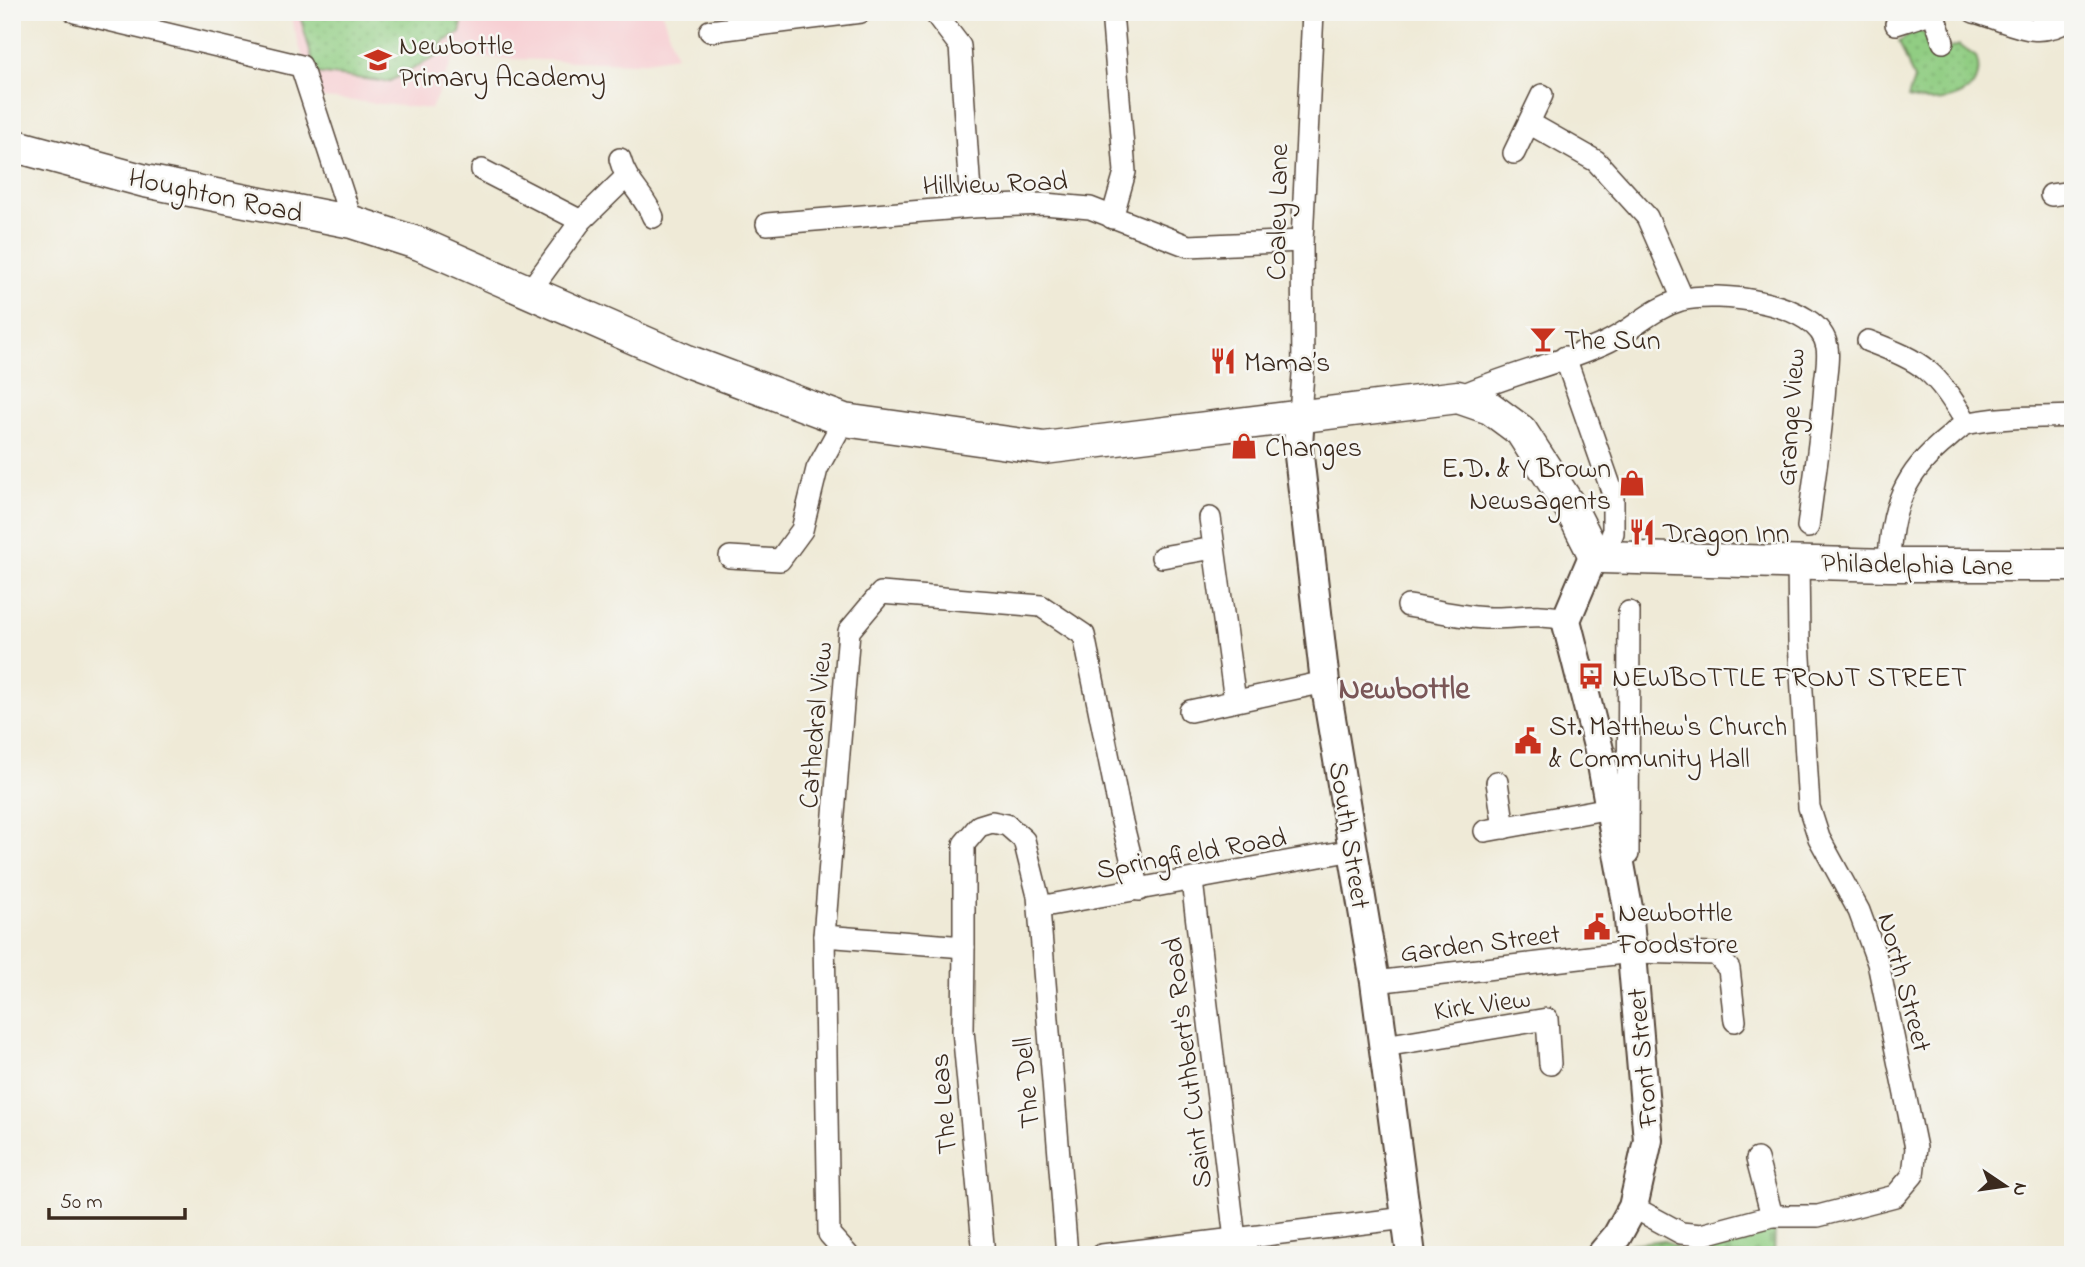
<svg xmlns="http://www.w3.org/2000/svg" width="2085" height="1267" viewBox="0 0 2085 1267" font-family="'Indie Flower',sans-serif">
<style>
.built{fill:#f7cfd3}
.green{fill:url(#green-dots);stroke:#667c50;stroke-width:2}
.cemetery{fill:url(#cemetery-stones);stroke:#667c50;stroke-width:2}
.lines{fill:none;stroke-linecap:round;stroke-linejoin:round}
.street-casing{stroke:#56473a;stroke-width:24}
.secondary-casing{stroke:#56473a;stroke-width:32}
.primary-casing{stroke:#56473a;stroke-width:35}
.street{stroke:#fff;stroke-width:21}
.secondary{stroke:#fff;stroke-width:28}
.primary{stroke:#fff;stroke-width:32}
.labels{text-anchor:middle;stroke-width:5;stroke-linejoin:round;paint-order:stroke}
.poi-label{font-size:28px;fill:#3b2a1e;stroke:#f6f6f2;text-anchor:start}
.street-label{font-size:28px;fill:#3b2a1e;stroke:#f6f6f2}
.quarter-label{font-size:32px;font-weight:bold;fill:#7a5657;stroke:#f6f6f2}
</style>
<defs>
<pattern id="green-dots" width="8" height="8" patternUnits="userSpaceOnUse" patternTransform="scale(1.75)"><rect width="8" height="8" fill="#91cd83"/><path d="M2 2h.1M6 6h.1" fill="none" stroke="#7eb071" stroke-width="1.8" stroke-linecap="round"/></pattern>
<pattern id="cemetery-stones" width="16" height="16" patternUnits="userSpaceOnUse" patternTransform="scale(1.75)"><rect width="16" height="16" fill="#91cd83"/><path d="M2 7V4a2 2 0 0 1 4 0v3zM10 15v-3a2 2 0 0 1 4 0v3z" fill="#7eb071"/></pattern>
</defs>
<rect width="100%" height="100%" fill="#f6f6f2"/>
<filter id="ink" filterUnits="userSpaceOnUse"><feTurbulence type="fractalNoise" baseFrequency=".0143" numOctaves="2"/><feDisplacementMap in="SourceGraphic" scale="14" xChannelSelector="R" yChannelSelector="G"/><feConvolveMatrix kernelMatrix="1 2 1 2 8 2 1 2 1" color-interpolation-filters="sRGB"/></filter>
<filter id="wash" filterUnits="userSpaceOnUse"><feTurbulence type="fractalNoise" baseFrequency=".00686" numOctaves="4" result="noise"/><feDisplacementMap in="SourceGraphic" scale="28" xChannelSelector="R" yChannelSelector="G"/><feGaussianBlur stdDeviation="1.57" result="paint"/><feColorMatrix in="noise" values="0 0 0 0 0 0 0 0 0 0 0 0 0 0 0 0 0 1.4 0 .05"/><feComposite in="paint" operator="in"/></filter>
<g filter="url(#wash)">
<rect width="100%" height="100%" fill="#efead7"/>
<!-- built -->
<path class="built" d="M289,12H662L676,56L634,63L454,57L431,109L315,97Z"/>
<!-- green -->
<g class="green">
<path d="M299,12H464L460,33L442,43L439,55L388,82L316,73Z"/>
<path d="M1919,29L1928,38L1934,54L1959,45L1976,57C1991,97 1936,107 1908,98L1914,79L1899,42Z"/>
</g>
<!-- cemetery -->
<path class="cemetery" d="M1775,1228L1774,1255H1623L1629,1244L1664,1240L1685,1252Z"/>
</g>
<g filter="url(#ink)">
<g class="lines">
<!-- street casing -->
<g class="street-casing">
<g id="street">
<path d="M75,12L301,66L352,222"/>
<path d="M934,12L960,46L971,207"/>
<path d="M1933,12L1943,42"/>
<path d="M1974,12C2012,21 2034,43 2073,18"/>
<path d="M1896,24L1934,12"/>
<path d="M710,31L861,12"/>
<path d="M1529,123L1596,161L1647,217L1683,299"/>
<path d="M1514,153L1542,95"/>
<path d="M620,159C626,183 644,194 653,217"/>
<path d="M482,170L581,221"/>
<path d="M2051,195L2073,192"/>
<path d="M1112,218L1125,172L1113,24"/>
<path d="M767,224L971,207L1044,204L1090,208L1188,246L1302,241"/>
<path d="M529,292L581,221L625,178"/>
<path d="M1868,341C1926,363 1934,370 1967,423"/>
<path d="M1565,357L1613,494V533L1602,557"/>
<path d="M1458,397C1505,375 1555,365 1603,344C1631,332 1650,309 1681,300C1716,291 1820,301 1827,347C1829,358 1826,373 1825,384C1822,432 1814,479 1808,527"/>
<path d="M1300,414L1303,374L1302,241L1313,12"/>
<path d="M1210,518L1235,701"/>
<path d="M730,557L780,560L802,530L817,469L844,420"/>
<path d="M1162,557L1214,548"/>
<path d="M1889,565C1890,509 1904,473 1948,438C1954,433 1962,424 1970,423C2003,416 2039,418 2073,416"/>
<path d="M1408,606C1436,610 1467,619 1495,618C1520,618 1541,612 1566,620"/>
<path d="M1190,711L1325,682"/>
<path d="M1497,782L1504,828"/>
<path d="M1485,831L1610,808"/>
<path d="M1628,854L1629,612"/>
<path d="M1192,881L1235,1239"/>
<path d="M1039,907L1353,850"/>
<path d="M824,936L964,947V844L979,826L992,822L1007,825L1024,840L1038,896L1067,1255"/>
<path d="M964,947L963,1030L984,1255"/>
<path d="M1375,982L1632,952L1716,954L1729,969L1735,1021"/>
<path d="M1384,1046L1547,1019L1550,1064"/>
<path d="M1757,1159L1772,1216"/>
<path d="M1633,1207L1681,1233L1701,1235L1772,1216H1818L1895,1196L1913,1175L1916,1148L1878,963L1859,911L1819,838L1809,807L1799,641L1798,560"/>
<path d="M848,1255L829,1234L824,936L849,631L881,593L1041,606L1084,635L1121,818L1139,890"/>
<path d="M1102,1255L1406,1218"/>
</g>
</g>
<!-- secondary casing -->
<g class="secondary-casing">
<g id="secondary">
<path d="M1300,414L1298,447L1325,682L1375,982L1411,1255"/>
<path d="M1594,554L1566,620L1600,754L1628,908L1648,1140L1633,1207L1617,1236L1601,1255"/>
</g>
</g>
<!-- primary casing -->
<g class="primary-casing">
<path id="primary" d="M12,145L145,181L352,222L420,244L687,361L844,420L1044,448L1458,397L1490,408L1521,431L1570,507L1594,554L1602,557L1889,565H2073"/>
</g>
<!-- street -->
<use href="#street" class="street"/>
<!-- secondary -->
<use href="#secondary" class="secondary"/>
<!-- primary -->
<use href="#primary" class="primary"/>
</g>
</g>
<!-- icons -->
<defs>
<g id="school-bare" transform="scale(2.1)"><path d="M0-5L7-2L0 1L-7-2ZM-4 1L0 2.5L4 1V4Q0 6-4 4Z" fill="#c8321e" stroke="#f6f6f2" stroke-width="2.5" paint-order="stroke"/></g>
<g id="bar-bare" transform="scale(2.1)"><path d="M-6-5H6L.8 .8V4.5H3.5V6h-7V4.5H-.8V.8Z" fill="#c8321e" stroke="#f6f6f2" stroke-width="2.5" paint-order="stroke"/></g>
<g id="restaurant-bare" transform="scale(2.1)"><path d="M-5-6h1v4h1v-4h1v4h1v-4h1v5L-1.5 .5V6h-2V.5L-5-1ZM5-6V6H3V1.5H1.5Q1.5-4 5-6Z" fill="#c8321e" stroke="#f6f6f2" stroke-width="2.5" paint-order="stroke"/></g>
<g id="shop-bare" transform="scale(2.1)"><path d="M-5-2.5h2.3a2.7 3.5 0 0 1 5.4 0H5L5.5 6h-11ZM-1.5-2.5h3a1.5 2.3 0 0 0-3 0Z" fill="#c8321e" stroke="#f6f6f2" stroke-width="2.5" paint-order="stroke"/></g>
<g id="bus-bare" transform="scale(2.1)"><path d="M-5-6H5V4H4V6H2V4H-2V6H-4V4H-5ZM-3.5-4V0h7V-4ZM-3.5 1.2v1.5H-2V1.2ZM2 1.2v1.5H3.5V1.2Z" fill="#c8321e" stroke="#f6f6f2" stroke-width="2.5" paint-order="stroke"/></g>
<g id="civic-bare" transform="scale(2.1)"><path d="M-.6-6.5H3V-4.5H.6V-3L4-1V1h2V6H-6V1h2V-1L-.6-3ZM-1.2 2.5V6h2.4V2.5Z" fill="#c8321e" stroke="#f6f6f2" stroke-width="2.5" paint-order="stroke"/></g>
</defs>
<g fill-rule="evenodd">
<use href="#school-bare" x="378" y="60"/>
<use href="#bar-bare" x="1543" y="339"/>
<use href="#restaurant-bare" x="1223" y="361"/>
<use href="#shop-bare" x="1244" y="446"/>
<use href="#shop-bare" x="1632" y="483"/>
<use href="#restaurant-bare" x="1642" y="532"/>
<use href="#bus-bare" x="1591" y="676"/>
<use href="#civic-bare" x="1528" y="741"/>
<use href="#civic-bare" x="1597" y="927"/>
</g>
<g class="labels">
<!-- poi labels -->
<g class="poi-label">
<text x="399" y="54">Newbottle<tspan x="399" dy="32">Primary Academy</tspan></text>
<text x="1564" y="349">The Sun</text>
<text x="1244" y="371">Mama’s</text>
<text x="1265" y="456">Changes</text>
<text x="1611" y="477" text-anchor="end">E.D. &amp; Y Brown<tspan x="1611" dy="32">Newsagents</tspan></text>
<text x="1663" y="542">Dragon Inn</text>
<text x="1612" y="686">NEWBOTTLE FRONT STREET</text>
<text x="1549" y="735">St. Matthew's Church<tspan x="1549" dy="32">&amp; Community Hall</tspan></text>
<text x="1618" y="921">Newbottle<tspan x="1618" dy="32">Foodstore</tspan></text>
</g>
<!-- street labels -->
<g class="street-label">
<text transform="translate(995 182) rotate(-2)" y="10">Hillview Road</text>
<text transform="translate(216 194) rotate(12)" y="10">Houghton Road</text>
<text transform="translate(1276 212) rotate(-89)" y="10">Coaley Lane</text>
<text transform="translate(1789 417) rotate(-86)" y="10">Grange View</text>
<text transform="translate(1917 563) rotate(1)" y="10">Philadelphia Lane</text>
<text transform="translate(814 725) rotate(-85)" y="10">Cathedral View</text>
<text transform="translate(1351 835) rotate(81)" y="10">South Street</text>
<text transform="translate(1191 852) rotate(-10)" y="10">Springfield Road</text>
<text transform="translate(1480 942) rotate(-7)" y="10">Garden Street</text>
<text transform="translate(1906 982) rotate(75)" y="10">North Street</text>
<text transform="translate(1482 1003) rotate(-8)" y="10">Kirk View</text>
<text transform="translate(1641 1058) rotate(-95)" y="10">Front Street</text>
<text transform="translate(1186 1063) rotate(-97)" y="10">Saint Cuthbert's Road</text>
<text transform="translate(1025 1083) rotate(-95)" y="10">The Dell</text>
<text transform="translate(942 1104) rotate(-95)" y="10">The Leas</text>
</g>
<!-- quarter labels -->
<g class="quarter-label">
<text x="1404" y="698">Newbottle</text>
</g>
</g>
<!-- margin -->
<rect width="2085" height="1267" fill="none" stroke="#f6f6f2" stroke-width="42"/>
<!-- north arrow -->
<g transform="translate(2005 1186) rotate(103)" stroke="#f6f6f2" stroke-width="5" paint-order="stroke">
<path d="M0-5L12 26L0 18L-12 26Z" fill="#3b2a1e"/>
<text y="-10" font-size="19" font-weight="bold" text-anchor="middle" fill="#3b2a1e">N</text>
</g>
<!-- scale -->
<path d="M49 1208v10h136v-10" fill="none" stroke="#3b2a1e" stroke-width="3.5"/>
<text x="60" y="1208" font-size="21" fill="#3b2a1e" stroke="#f6f6f2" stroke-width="5" paint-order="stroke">50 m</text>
</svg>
